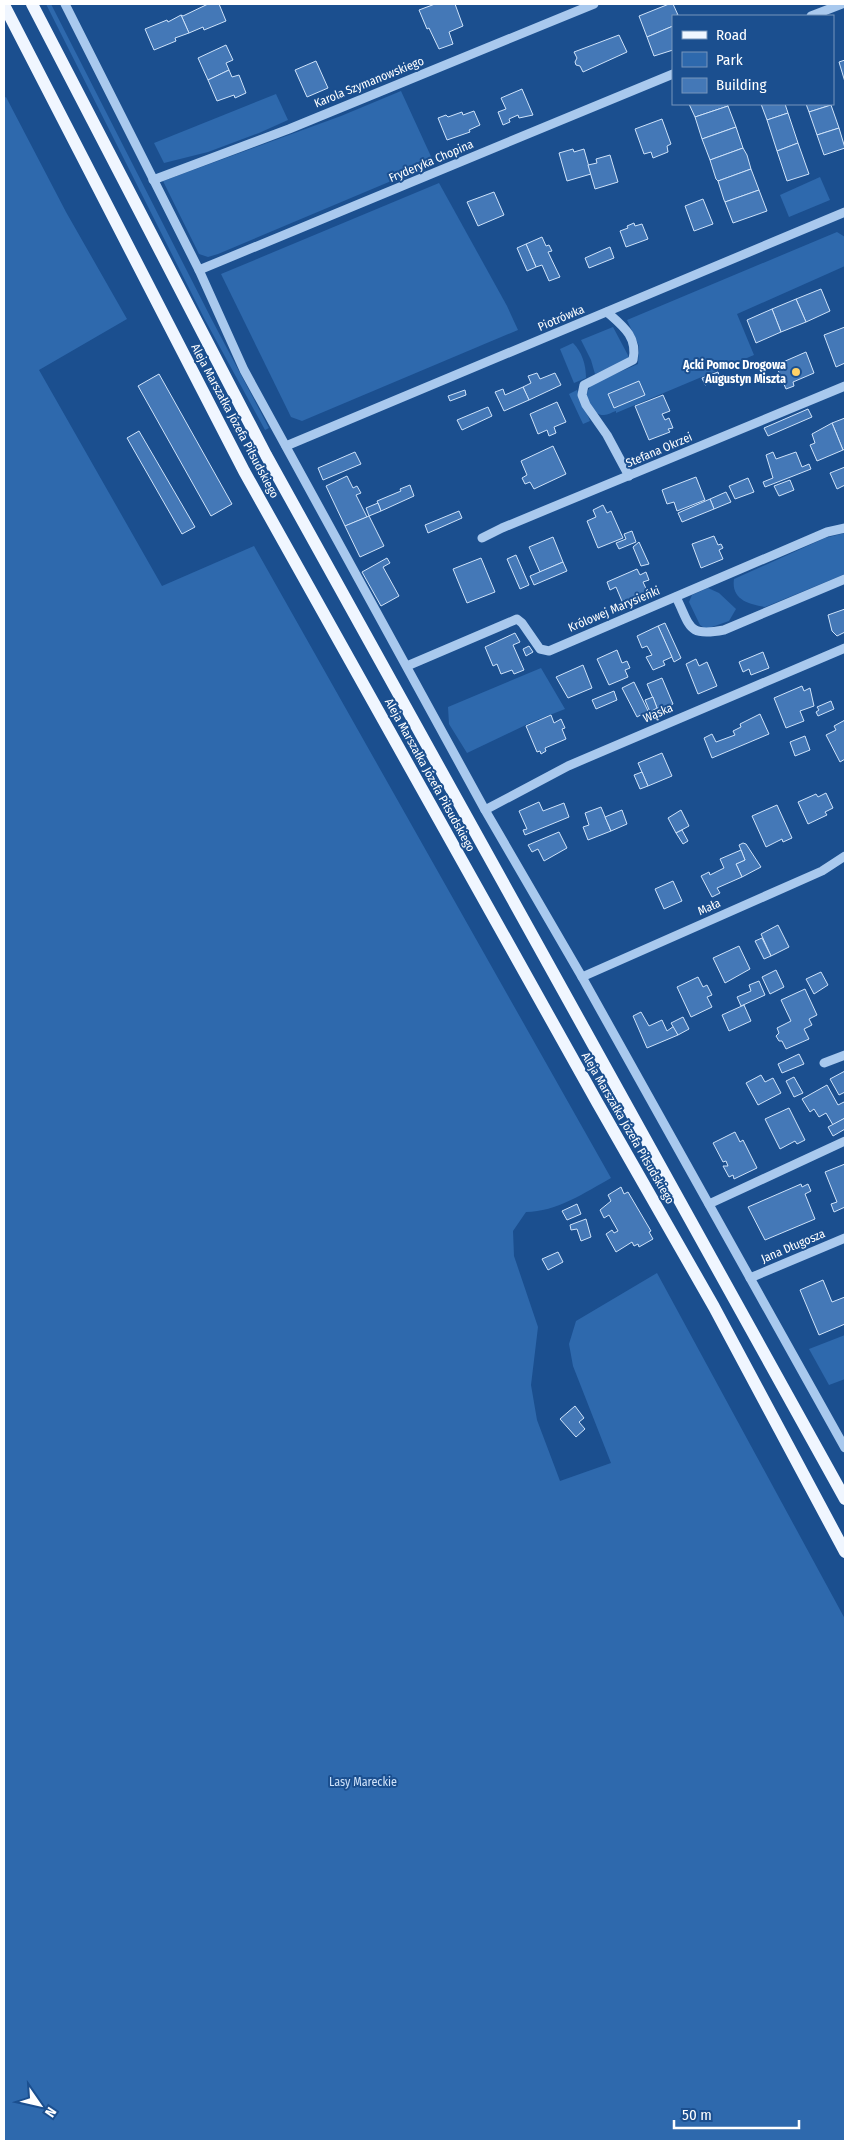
<svg xmlns="http://www.w3.org/2000/svg" width="849" height="2145" viewBox="0 0 849 2145" font-family="'Fira Sans Condensed',sans-serif">
<style>
.green{fill:#2e69ad}
.building{fill:#4478b7;stroke:#cfe3fa}
.lines{fill:none;stroke-linecap:round;stroke-linejoin:round}
.minor{stroke:#a9c9ee;stroke-width:9}
.major{stroke:#f0f6ff;stroke-width:12}
.poi-dot{fill:#ffd166;stroke:#1b4f8f;stroke-width:2}
.labels{text-anchor:middle;stroke-width:4;stroke-linejoin:round;paint-order:stroke}
.street-label{font-size:12px;fill:#fff;stroke:#1b4f8f}
.poi-label{font-size:12px;font-weight:bold;fill:#fff;stroke:#1b4f8f;text-anchor:end}
.park-label{font-size:12px;fill:#cfe3fa;stroke:#1b4f8f}
</style>
<rect width="100%" height="100%" fill="#1b4f8f"/>
<!-- green -->
<g class="green">
<path d="M46,4H51L212,320L269,428L265,430L204,318Z"/>
<path d="M401,91L434,163L218,254L208,257L199,254L163,181L341,116Z"/>
<path d="M276,94L288,120L259,133L208,152L164,163L154,143Z"/>
<path d="M6,97L66,212L127,319L39,370L162,586L254,546L611,1178C586,1192 556,1212 526,1212L513,1231L514,1256L538,1327L531,1385L537,1420L560,1481L611,1463L573,1366L569,1344L576,1321L657,1273L845,1619V2141H4V98Z"/>
<path d="M820,177L830,200L789,217L780,195Z"/>
<path d="M439,183L507,306L518,330L302,421L291,417L221,274Z"/>
<path d="M837,232L845,237V266L737,314L754,355L616,413V411C612,412 608,415 604,415C595,416 587,403 587,395C587,391 590,387 592,384L638,364L639,346L627,320Z"/>
<path d="M613,327L630,359L595,374L591,360L581,340Z"/>
<path d="M573,343C582,352 586,365 586,378L574,383L560,349Z"/>
<path d="M577,390L590,421L583,424L569,394Z"/>
<path d="M845,533V574L765,607C748,604 731,599 734,579L825,538Z"/>
<path d="M708,588L719,593L736,609L729,621L706,629L700,625L689,602L692,595Z"/>
<path d="M541,668L565,709L532,722L467,753L449,724L448,707Z"/>
<path d="M845,1335V1379L829,1385L809,1349Z"/>
</g>
<!-- building -->
<g class="building">
<path d="M208,4H219L226,21L204,30L203,27L189,33L181,15L183,16Z"/>
<path d="M435,4H455L463,26L449,32L453,44L439,49L429,28L427,29L419,10Z"/>
<path d="M669,4H673L678,15L673,16V26L647,37L639,16Z"/>
<path d="M181,15L189,33L175,38L176,41L154,50L145,29L167,20L168,22Z"/>
<path d="M673,26V50L654,56L647,37Z"/>
<path d="M619,35L627,52L583,72L580,66L576,65L575,62L577,58L574,52Z"/>
<path d="M226,45L233,60L226,63L229,70L208,80L198,58Z"/>
<path d="M845,60V82L839,62Z"/>
<path d="M316,61L328,88L307,97L295,70Z"/>
<path d="M229,70L232,77L239,75L246,93L235,98L234,95L217,101L208,80Z"/>
<path d="M522,89L533,115L519,118L518,115L509,119L510,122L503,125L498,112L506,109L501,98Z"/>
<path d="M689,104H727L728,106L695,117Z"/>
<path d="M761,104H785L788,113L767,120Z"/>
<path d="M806,104H830L831,105L809,112Z"/>
<path d="M831,105L839,128L817,135L809,112Z"/>
<path d="M728,106L736,127L702,139L695,117Z"/>
<path d="M474,111L480,125L469,130L470,132L447,140L438,118L446,115L448,117L462,112L463,115Z"/>
<path d="M788,113L798,143L777,151L767,120Z"/>
<path d="M662,119L671,144L667,146L668,152L653,158L651,152L644,154L635,129Z"/>
<path d="M736,127L743,148L710,160L702,139Z"/>
<path d="M839,128L845,148L824,155L817,135Z"/>
<path d="M798,143L809,174L787,181L777,151Z"/>
<path d="M743,148L747,155L751,169L718,181L716,179L710,160Z"/>
<path d="M573,149L574,152L584,149L591,174L567,181L559,153Z"/>
<path d="M610,155L618,182L595,189L588,165L597,163L596,159Z"/>
<path d="M751,169L759,190L725,202L724,200L718,181Z"/>
<path d="M759,190L767,211L733,223L725,202Z"/>
<path d="M494,192L504,215L478,226L467,202Z"/>
<path d="M703,199L713,224L694,231L685,206Z"/>
<path d="M634,223L635,226L642,224L648,239L626,247L620,231L628,228L627,226Z"/>
<path d="M542,237L546,246L549,245L552,251L548,252L560,277L549,281L542,265L536,267L526,244Z"/>
<path d="M526,244L536,267L527,271L517,248Z"/>
<path d="M610,247L614,258L589,268L585,258Z"/>
<path d="M821,289L830,311L806,322L796,299Z"/>
<path d="M796,299L806,322L781,332L772,309Z"/>
<path d="M772,309L781,332L756,343L747,320Z"/>
<path d="M845,327V363L836,367L824,335Z"/>
<path d="M806,352L814,373L793,382L794,386L786,389L778,370L785,367L783,362Z"/>
<path d="M718,372L720,378L705,385L702,378Z"/>
<path d="M537,373L540,379L555,373L561,385L529,400L523,387L531,383L528,376Z"/>
<path d="M159,374L232,504L211,516L138,386Z"/>
<path d="M639,381L645,395L614,408L608,394Z"/>
<path d="M523,387L529,400L504,411L495,392L503,389L505,395Z"/>
<path d="M465,390L466,395L450,401L448,396Z"/>
<path d="M663,395L670,411L662,414L665,420L669,418L673,428L668,429L670,432L649,440L635,406Z"/>
<path d="M557,402L566,422L554,427L556,433L549,436L547,430L538,434L530,414Z"/>
<path d="M488,407L492,416L462,430L457,420Z"/>
<path d="M808,409L812,417L768,436L764,428Z"/>
<path d="M845,418V449L843,450L832,423Z"/>
<path d="M832,423L843,450L817,461L810,445L815,443L812,434Z"/>
<path d="M139,431L195,527L182,534L127,438Z"/>
<path d="M553,446L566,474L534,489L530,482L525,484L522,478L527,475L521,461Z"/>
<path d="M355,452L361,464L323,480L318,468Z"/>
<path d="M773,452L776,459L796,452L802,467L809,464L811,469L765,487L763,482L773,478L766,455Z"/>
<path d="M845,467V485L837,489L830,473Z"/>
<path d="M347,476L353,488L357,486L361,493L356,495L367,517L345,526L326,486Z"/>
<path d="M696,477L705,500L677,511L674,502L667,504L662,490Z"/>
<path d="M748,478L754,492L735,499L729,486Z"/>
<path d="M790,480L794,490L779,496L774,486Z"/>
<path d="M410,485L414,496L381,511L377,501L401,491L400,489Z"/>
<path d="M726,492L731,502L714,509L710,499Z"/>
<path d="M710,499L714,509L682,522L678,513Z"/>
<path d="M378,503L381,511L369,516L366,508Z"/>
<path d="M603,505L607,513L611,511L623,538L598,548L587,521L596,517L593,510Z"/>
<path d="M459,511L462,518L428,533L425,525Z"/>
<path d="M369,516L384,546L360,557L345,526Z"/>
<path d="M632,531L636,542L619,549L616,543L626,539L624,534Z"/>
<path d="M714,536L718,545L721,544L723,548L719,550L723,559L701,568L692,544Z"/>
<path d="M553,537L563,562L540,572L529,547Z"/>
<path d="M639,542L649,564L641,566L633,547Z"/>
<path d="M516,555L529,585L520,589L507,559Z"/>
<path d="M387,558L390,563L383,567L399,596L381,606L362,572Z"/>
<path d="M481,558L495,592L467,603L453,569Z"/>
<path d="M563,562L567,571L534,585L530,576Z"/>
<path d="M637,569L640,575L646,572L649,580L643,582L649,595L624,606L616,587L610,590L607,582Z"/>
<path d="M845,609V632L837,636L832,631L828,615Z"/>
<path d="M665,623L681,658L674,662L658,626Z"/>
<path d="M658,626L672,657L663,661L665,665L653,670L646,657L652,655L647,646L642,648L637,636Z"/>
<path d="M515,633L520,642L513,645L524,670L514,674L512,670L501,674L497,664L493,666L485,647Z"/>
<path d="M529,646L533,652L526,656L523,649Z"/>
<path d="M617,650L622,663L627,661L630,668L625,670L628,677L609,685L597,659Z"/>
<path d="M763,652L769,668L751,675L749,669L743,672L739,662Z"/>
<path d="M696,659L699,666L707,662L717,686L698,694L686,664Z"/>
<path d="M583,665L592,688L568,698L556,677Z"/>
<path d="M662,678L673,704L658,710L647,684Z"/>
<path d="M634,682L648,711L637,717L622,688Z"/>
<path d="M802,686L804,691L810,688L814,706L800,711L804,721L786,728L774,698Z"/>
<path d="M614,691L617,700L596,709L592,700Z"/>
<path d="M653,697L657,708L650,712L645,700Z"/>
<path d="M831,701L834,709L818,716L816,712L819,710L817,707Z"/>
<path d="M760,714L769,734L712,758L704,738L712,734L716,742L735,735L733,731L741,727L740,724Z"/>
<path d="M551,715L554,723L561,719L565,728L562,729L566,739L545,748L546,751L541,754L540,751L537,752L526,726Z"/>
<path d="M845,720V759L840,762L826,735L836,730L834,726Z"/>
<path d="M805,736L810,750L795,756L790,742Z"/>
<path d="M662,753L672,776L648,786L638,763Z"/>
<path d="M642,772L648,786L640,789L634,775Z"/>
<path d="M826,793L833,808L825,812L827,815L808,824L798,802L816,794L818,797Z"/>
<path d="M539,802L543,811L564,803L569,817L525,835L523,830L527,829L519,811Z"/>
<path d="M777,805L792,838L783,842L782,839L766,847L752,816Z"/>
<path d="M601,807L611,831L588,840L583,827L589,825L585,813Z"/>
<path d="M622,810L627,824L611,831L605,817Z"/>
<path d="M681,810L689,826L676,833L668,818Z"/>
<path d="M682,830L688,841L683,844L676,833Z"/>
<path d="M559,832L567,848L544,861L538,849L532,852L528,845Z"/>
<path d="M743,843L746,844L761,867L742,877L736,864L745,860L739,845Z"/>
<path d="M741,850L745,860L736,864L742,877L717,888L720,893L712,897L701,876L709,872L710,875L724,868L720,859Z"/>
<path d="M673,881L682,901L664,909L655,889Z"/>
<path d="M778,925L789,947L771,956L761,934Z"/>
<path d="M762,938L771,956L764,959L755,941Z"/>
<path d="M739,946L750,969L725,983L713,958Z"/>
<path d="M776,970L784,987L770,994L762,977Z"/>
<path d="M821,972L828,985L814,994L806,979Z"/>
<path d="M698,977L703,987L707,985L712,995L707,997L712,1007L691,1017L677,987Z"/>
<path d="M759,981L765,995L741,1006L737,997L751,991L749,985Z"/>
<path d="M805,989L817,1015L809,1019L812,1025L804,1029L809,1039L786,1049L782,1041H779L776,1036L779,1033L777,1028L791,1021L781,1000Z"/>
<path d="M744,1005L751,1021L729,1031L722,1015Z"/>
<path d="M641,1012L649,1026L662,1020L667,1031L674,1026L678,1035L647,1048L633,1016Z"/>
<path d="M683,1017L689,1029L678,1035L671,1023Z"/>
<path d="M799,1054L804,1064L782,1073L778,1064Z"/>
<path d="M845,1071V1092L839,1095L830,1079Z"/>
<path d="M761,1075L765,1082L773,1078L781,1093L758,1105L746,1083Z"/>
<path d="M794,1077L803,1093L794,1097L786,1081Z"/>
<path d="M827,1085L838,1105L844,1102L845,1104V1118L833,1125L826,1113L819,1117L814,1109L810,1112L802,1099Z"/>
<path d="M789,1108L805,1140L797,1144L795,1141L780,1149L765,1119Z"/>
<path d="M845,1118V1129L833,1136L828,1127Z"/>
<path d="M735,1132L740,1142L743,1140L757,1168L734,1179L733,1175L729,1177L723,1166H728L726,1161L723,1162L713,1143Z"/>
<path d="M845,1164V1207L834,1212L831,1204L837,1202L825,1172Z"/>
<path d="M801,1184L802,1187L808,1184L811,1191L805,1194L815,1219L765,1240L748,1207Z"/>
<path d="M621,1187L624,1194L628,1192L651,1231L649,1232L653,1239L639,1247L638,1244L634,1246L632,1242L616,1252L606,1234L612,1230L614,1233L618,1231L609,1215L604,1218L600,1210L611,1201L608,1195Z"/>
<path d="M577,1204L581,1214L567,1220L562,1211Z"/>
<path d="M586,1219L591,1237L581,1241L577,1229L571,1230L570,1225Z"/>
<path d="M558,1252L563,1262L548,1270L542,1259Z"/>
<path d="M823,1280L832,1302L845,1297V1324L819,1335L800,1290Z"/>
<path d="M575,1406L584,1418L579,1422L585,1429L576,1437L560,1419Z"/>
</g>
<g class="lines">
<!-- minor -->
<g class="minor">
<path d="M65,4L199,270L244,370L485,810L582,977L845,1448"/>
<path d="M811,16L842,4"/>
<path d="M153,180L289,129L594,4"/>
<path d="M199,270L673,74"/>
<path d="M607,312C623,326 638,337 633,360L584,385L582,395L586,405L607,435L629,476"/>
<path d="M286,446L845,212"/>
<path d="M482,538L502,528L845,386"/>
<path d="M676,597C691,627 687,637 724,630L845,579"/>
<path d="M407,666L517,619L522,623L540,649L549,651L827,532L845,528"/>
<path d="M485,810L568,766L845,648"/>
<path d="M582,977L822,871L845,856"/>
<path d="M824,1063L845,1055"/>
<path d="M709,1204L845,1141"/>
<path d="M750,1278L845,1238"/>
</g>
<!-- major -->
<g class="major">
<path d="M32,4L266,455L845,1499"/>
<path d="M4,5L244,471L597,1102L714,1307L845,1552"/>
</g>
</g>
<!-- markers -->
<circle class="poi-dot" cx="796" cy="372" r="5"/>
<g class="labels">
<!-- street labels -->
<g class="street-label">
<text transform="translate(369 82) rotate(-22)" y="4">Karola Szymanowskiego</text>
<text transform="translate(431 161) rotate(-23)" y="4">Fryderyka Chopina</text>
<text transform="translate(561 318) rotate(-23)" y="4">Piotrówka</text>
<text transform="translate(235 421) rotate(62)" y="4">Aleja Marszałka Józefa Piłsudskiego</text>
<text transform="translate(659 450) rotate(-23)" y="4">Stefana Okrzei</text>
<text transform="translate(614 609) rotate(-23)" y="4">Królowej Marysieńki</text>
<text transform="translate(658 713) rotate(-23)" y="4">Wąska</text>
<text transform="translate(430 775) rotate(61)" y="4">Aleja Marszałka Józefa Piłsudskiego</text>
<text transform="translate(709 907) rotate(-24)" y="4">Mała</text>
<text transform="translate(628 1128) rotate(60)" y="4">Aleja Marszałka Józefa Piłsudskiego</text>
<text transform="translate(793 1246) rotate(-23)" y="4">Jana Długosza</text>
</g>
<!-- poi labels -->
<g class="poi-label">
<text x="786" y="369">Ącki Pomoc Drogowa<tspan x="786" dy="14">Augustyn Miszta</tspan></text>
</g>
<!-- park labels -->
<g class="park-label">
<text x="363" y="1786">Lasy Mareckie</text>
</g>
</g>
<!-- border -->
<rect width="849" height="2145" fill="none" stroke="#ffffff" stroke-width="10"/>
<!-- legend -->
<rect x="672" y="15" width="162" height="90" fill="#1b4f8f" stroke="#7695bc"/>
<rect x="682" y="31" width="25" height="8" fill="#f0f6ff" stroke="#7695bc"/>
<text x="716" y="40" font-size="15" fill="#ffffff">Road</text>
<rect x="682" y="52" width="25" height="15" fill="#2e69ad" stroke="#7695bc"/>
<text x="716" y="65" font-size="15" fill="#ffffff">Park</text>
<rect x="682" y="78" width="25" height="15" fill="#4478b7" stroke="#7695bc"/>
<text x="716" y="90" font-size="15" fill="#ffffff">Building</text>
<!-- north arrow -->
<g transform="translate(40 2105) rotate(124)" stroke="#1b4f8f" stroke-width="4" paint-order="stroke">
<path d="M0-4L9 19L0 12L-9 19Z" fill="#ffffff"/>
<text y="-8" font-size="14" font-weight="bold" text-anchor="middle" fill="#ffffff">N</text>
</g>
<!-- scale -->
<path d="M674 2120v8h125v-8" fill="none" stroke="#ffffff" stroke-width="2.5"/>
<text x="682" y="2120" font-size="15" fill="#ffffff" stroke="#1b4f8f" stroke-width="4" paint-order="stroke">50 m</text>
</svg>
